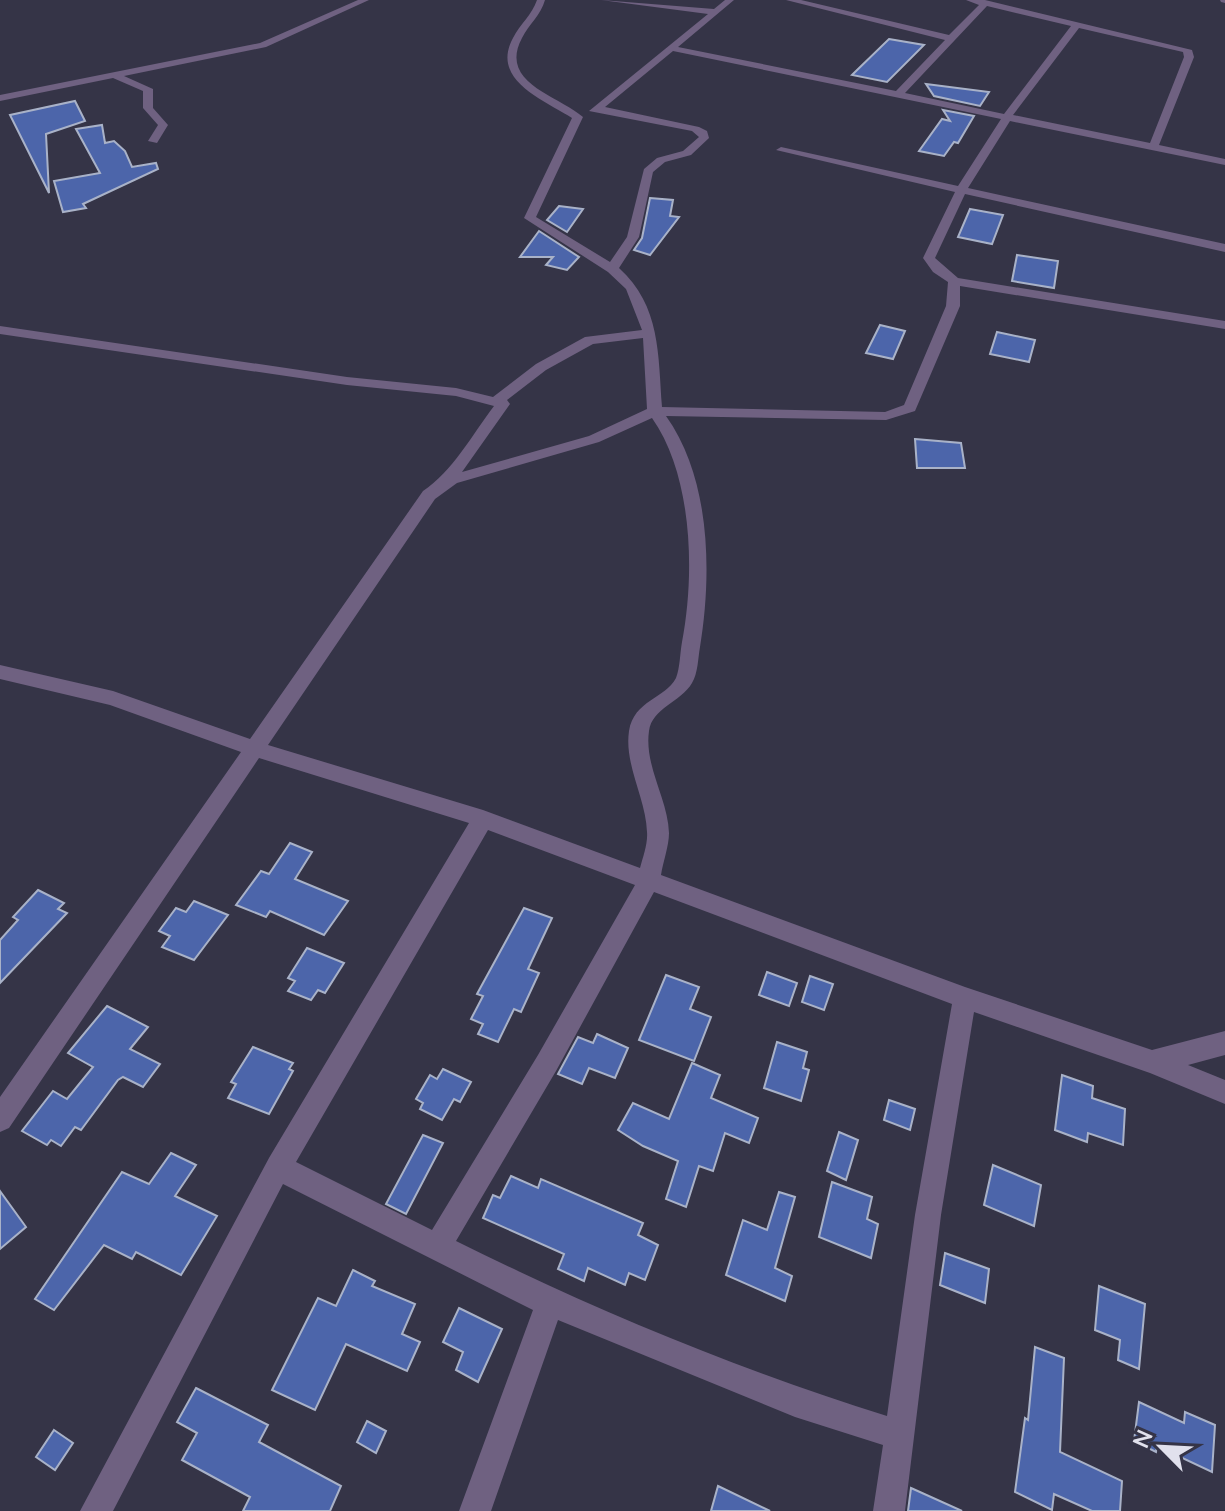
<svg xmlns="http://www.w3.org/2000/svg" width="1225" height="1511" viewBox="0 0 1225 1511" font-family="Lato,sans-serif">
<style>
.building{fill:#4c65aa;stroke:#a9b2c8;stroke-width:2}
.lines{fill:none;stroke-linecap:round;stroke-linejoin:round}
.minor{fill:#6f6181;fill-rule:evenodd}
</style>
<rect width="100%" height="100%" fill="#353447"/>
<!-- building -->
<g class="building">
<path d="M889,39L924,45L887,82L852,75Z"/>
<path d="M926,84L989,92L980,106L934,96Z"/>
<path d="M75,101L85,121L46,134L49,193L10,115Z"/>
<path d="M943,110L974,116L958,143L954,142L944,156L919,151L942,119L950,121Z"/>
<path d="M102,125L105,143L114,141L125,151L132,167L156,163L158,169L83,204L86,208L63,212L54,181L100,173L76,129Z"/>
<path d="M650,198L673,200L670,216L679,217L650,255L634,250L642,238Z"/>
<path d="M559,206L583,209L567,232L547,220Z"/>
<path d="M970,209L1003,215L992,244L958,237Z"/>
<path d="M539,231L579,257L567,270L546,265L553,257H520Z"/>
<path d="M1017,255L1058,261L1054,288L1012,281Z"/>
<path d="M880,325L905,331L893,359L866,353Z"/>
<path d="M997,332L1035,340L1029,362L990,354Z"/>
<path d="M915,439L961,443L965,468H917Z"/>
<path d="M290,843L312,852L295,879L348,901L324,935L270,911L266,917L236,905L261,871L269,874Z"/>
<path d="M38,890L64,903L58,909L67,913L0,983V940L18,920L13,917Z"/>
<path d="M194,901L228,915L194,960L162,947L170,936L159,931L176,908L186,912Z"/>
<path d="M524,908L552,918L528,969L539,973L521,1012L514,1009L498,1042L478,1034L483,1024L471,1019L483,996L477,994Z"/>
<path d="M307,948L344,963L325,993L318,990L311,1000L288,991L295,981L288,978Z"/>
<path d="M767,972L797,983L789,1006L759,995Z"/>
<path d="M666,975L699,987L690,1009L711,1017L694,1061L639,1040Z"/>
<path d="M810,976L833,984L824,1010L802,1002Z"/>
<path d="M107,1006L148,1027L130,1049L160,1064L143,1087L123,1077L118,1080L81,1130L75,1127L61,1146L51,1140L47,1145L22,1131L53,1091L67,1099L93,1067L68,1053Z"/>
<path d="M597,1034L628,1048L615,1078L589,1068L582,1084L558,1074L578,1037L593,1043Z"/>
<path d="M777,1042L807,1052L803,1068L809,1070L801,1101L764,1088Z"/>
<path d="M253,1047L293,1063L289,1069L293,1071L269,1114L228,1098L236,1084L231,1082Z"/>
<path d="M692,1063L720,1075L711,1098L758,1118L749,1143L725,1133L713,1171L699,1166L686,1207L666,1199L678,1161L643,1146L618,1130L633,1103L669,1119Z"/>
<path d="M443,1069L471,1082L460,1102L454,1099L442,1120L420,1109L423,1103L416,1099L430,1075L437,1079Z"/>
<path d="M1062,1075L1093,1086L1092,1098L1125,1109L1123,1145L1088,1133L1087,1142L1055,1130Z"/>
<path d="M889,1100L915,1109L910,1130L884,1120Z"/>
<path d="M839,1132L858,1140L846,1180L827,1171Z"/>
<path d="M423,1135L443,1143L406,1214L386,1204Z"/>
<path d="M171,1153L196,1165L175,1196L217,1216L181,1275L136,1252L132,1259L104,1245L54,1310L35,1299L122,1172L149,1184Z"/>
<path d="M993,1165L1041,1185L1034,1226L984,1205Z"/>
<path d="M511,1176L538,1188L541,1179L643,1223L638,1235L658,1245L645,1280L629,1273L625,1285L588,1268L584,1281L558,1269L564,1254L483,1218L493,1195L500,1198Z"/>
<path d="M832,1182L872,1197L867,1219L878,1224L871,1258L819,1237Z"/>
<path d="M0,1191L26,1227L0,1249Z"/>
<path d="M779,1192L795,1197L775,1268L792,1276L785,1301L726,1275L743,1220L767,1230Z"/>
<path d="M945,1253L989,1269L985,1303L940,1285Z"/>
<path d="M353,1270L375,1281L372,1286L415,1304L402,1334L420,1342L407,1371L346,1344L315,1410L272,1390L318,1298L336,1306Z"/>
<path d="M1099,1286L1145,1304L1139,1369L1118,1360L1120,1340L1095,1330Z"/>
<path d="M459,1308L502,1329L478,1382L456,1370L463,1352L443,1342Z"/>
<path d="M1035,1347L1064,1358L1060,1452L1122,1481L1120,1511H1092L1054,1494L1052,1510L1015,1492L1025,1418L1028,1420Z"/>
<path d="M196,1388L268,1425L259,1442L341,1486L330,1511H243L250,1497L182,1460L197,1433L177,1422Z"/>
<path d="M1139,1402L1184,1423L1185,1412L1215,1425L1212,1472L1157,1446L1156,1452L1134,1441Z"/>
<path d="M367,1421L386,1431L376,1453L357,1442Z"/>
<path d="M54,1430L73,1443L55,1470L36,1457Z"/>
<path d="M718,1486L770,1511H711Z"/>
<path d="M911,1488L962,1511H908Z"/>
</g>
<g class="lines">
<!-- minor -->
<g class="minor">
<path d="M358,0H369L266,47L124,76L153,89V108L168,125L157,143L148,141L158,125L143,108V91L113,78L0,101V95L260,43Z"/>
<path d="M537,0H545C541,15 529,24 522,38C498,83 558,95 583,117L536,217L610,262L627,237L644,169L657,158L683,151L699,137L692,131L589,111L708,14L601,0L714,9L725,0H734L678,47L896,91L945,40L786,0H801L949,35L979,5L966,0H985L1192,50L1194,57L1159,145L1225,159V165L1010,121L968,188L1225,244V252L965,194L935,258L958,278L1225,321V329L960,286V306L915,411L886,420L666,416C711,479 712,574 700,647C698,658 698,673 692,683C681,702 652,708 649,731C644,766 668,799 669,833C669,846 663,862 661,875L965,987L1152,1050L1225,1031V1055L1188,1065L1225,1080V1104L1150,1073L974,1012L941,1215L905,1511H873L883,1445L795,1417L558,1320L491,1511H459L533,1310L283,1184L113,1511H80L269,1158L469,823L259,758L9,1128L0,1132V1097L241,752L110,705L0,679V665L113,691L250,739L423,491C452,472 472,435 494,406L456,396L347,385L0,334V326L347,377L456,388L493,397L536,364L585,337L642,330L626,289L608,272L524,218L572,118C544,100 490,80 513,38C520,24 532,15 537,0ZM987,6L1071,26L1004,114L905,93ZM1079,28L1183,52L1184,57L1150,143L1013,115ZM673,51L1001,119L958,186L781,147L776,150L955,192L923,258L933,272L948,282L946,306L904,405L885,412L662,407C658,355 661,306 619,268L639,237L653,172L665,162L691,155L709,138L707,131L699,127L605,107ZM643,338L647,409L589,436L462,472L510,404L507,400L546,370L593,344ZM652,418C693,476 695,575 682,642C680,653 680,668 676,678C665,699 634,700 629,731C624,765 646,798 647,832C648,843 643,857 640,868L483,810L268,745L435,499L457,483L599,442ZM488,830L635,885L538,1055L432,1230L296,1162ZM654,892L952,1004L915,1215L887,1416C739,1370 595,1310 456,1241L556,1071Z"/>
<path d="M1220,0H1225V3L1221,2Z"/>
</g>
</g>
<!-- north arrow -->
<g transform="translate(1161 1447) rotate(294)" stroke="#353447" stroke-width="6" paint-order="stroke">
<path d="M0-6L14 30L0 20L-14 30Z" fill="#e1e1ed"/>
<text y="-12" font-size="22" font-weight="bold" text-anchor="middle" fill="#e1e1ed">N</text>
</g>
</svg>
